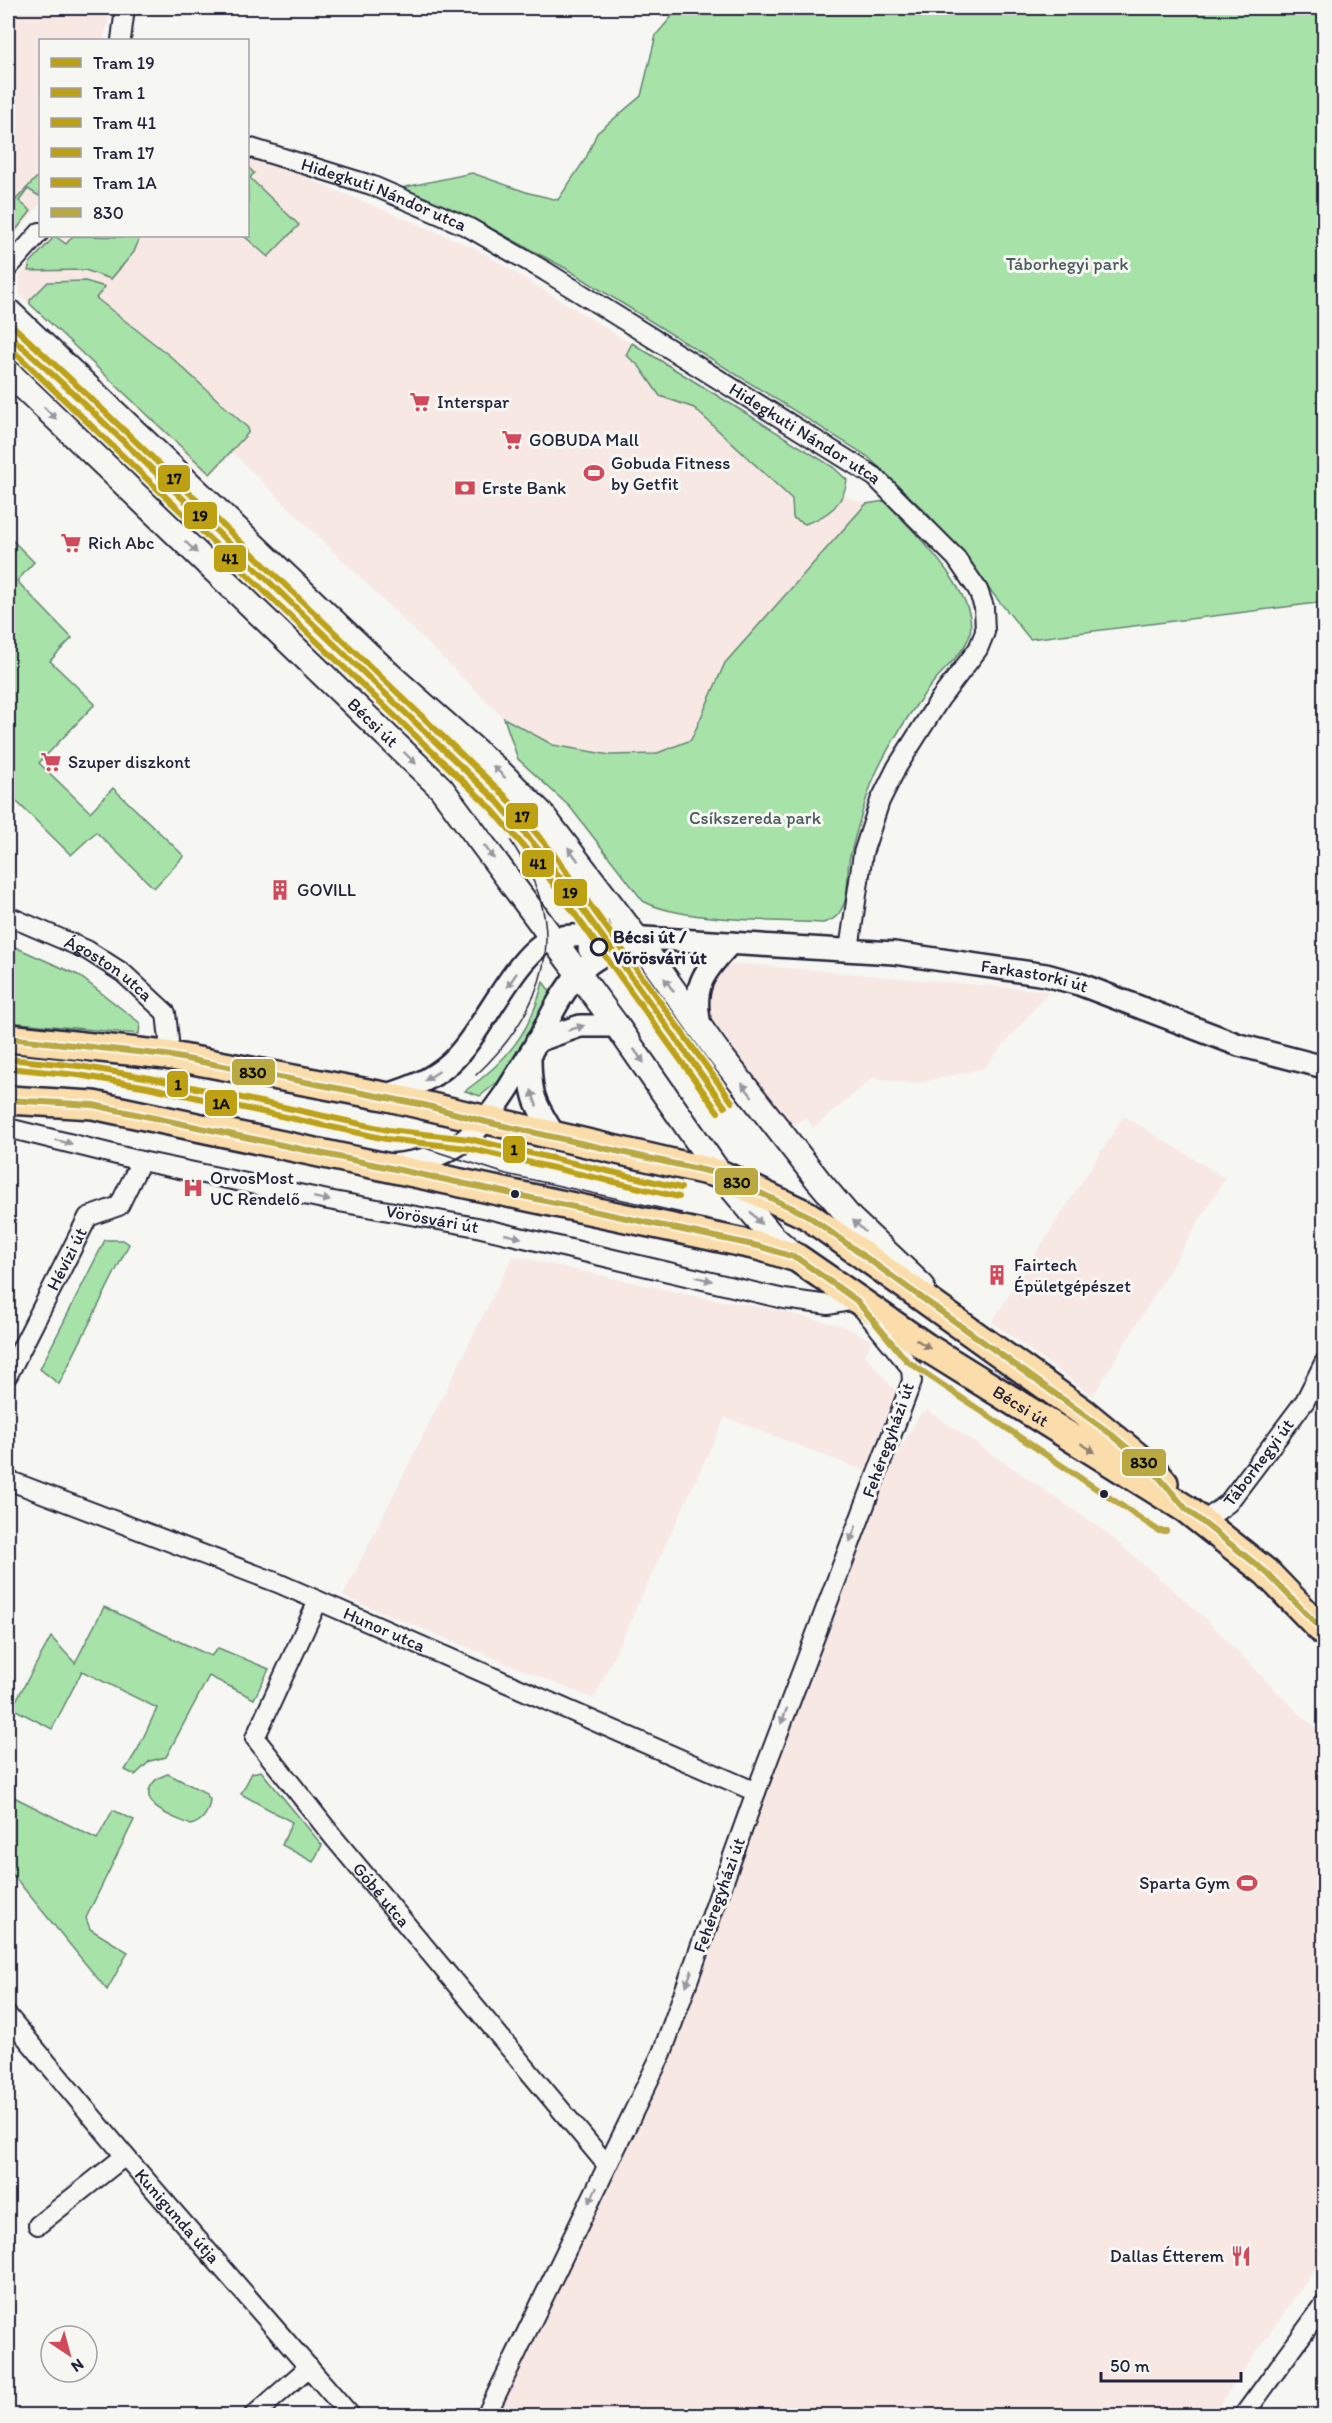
<svg xmlns="http://www.w3.org/2000/svg" width="1332" height="2423" viewBox="0 0 1332 2423" font-family="Itim,sans-serif">
<style>
.built{fill:#f7e8e4}
.green{fill:#a7e3a9;stroke:#648272;stroke-width:1.5}
.lines{fill:none;stroke-linecap:round;stroke-linejoin:round}
.minor-casing{stroke:#22223b;stroke-width:22}
.tertiary-casing{stroke:#22223b;stroke-width:26}
.secondary-casing{stroke:#22223b;stroke-width:28}
.primary-casing{stroke:#22223b;stroke-width:32}
.minor{stroke:#f6f6f2;stroke-width:18}
.tertiary{stroke:#f6f6f2;stroke-width:21}
.secondary{stroke:#f6f6f2;stroke-width:24}
.primary{stroke:#fbddab;stroke-width:27}
.tram{stroke:#22223b;stroke-width:1.5}
.bus-1-casing{stroke:#f6f6f2;stroke-width:10}
.bus-1{stroke:#baa841;stroke-width:6}
.tram-1-casing{stroke:#f6f6f2;stroke-width:10}
.tram-2-casing{stroke:#f6f6f2;stroke-width:10}
.tram-3-casing{stroke:#f6f6f2;stroke-width:10}
.tram-4-casing{stroke:#f6f6f2;stroke-width:10}
.tram-5-casing{stroke:#f6f6f2;stroke-width:10}
.tram-1{stroke:#bda112;stroke-width:6}
.tram-2{stroke:#bda112;stroke-width:6}
.tram-3{stroke:#bda112;stroke-width:6}
.tram-4{stroke:#bda112;stroke-width:6}
.tram-5{stroke:#bda112;stroke-width:6}
.oneway{fill:#9797a0}
.oneway2{fill:#8e8073}
.stop-dot{fill:#f6f6f2;stroke:#22223b;stroke-width:3}
.bus-dot{fill:#22223b;stroke:#f6f6f2;stroke-width:2}
.labels{text-anchor:middle;stroke-width:6;stroke-linejoin:round;paint-order:stroke}
.street-label{font-size:18px;fill:#22223b;stroke:#f6f6f2}
.park-label{font-size:18px;fill:#4a5c5c;stroke:#f6f6f2}
.poi-label{font-size:18px;fill:#22223b;stroke:#f6f6f2;text-anchor:start}
.stop-label{font-size:18px;font-weight:bold;fill:#22223b;stroke:#f6f6f2;text-anchor:start}
.line-badge{stroke:#f6f6f2;stroke-width:2}
.pale-badge-label{font-size:16px;text-anchor:middle;font-weight:bold;fill:#111}
</style>
<rect width="100%" height="100%" fill="#f6f6f2"/>
<filter id="ink" filterUnits="userSpaceOnUse"><feTurbulence type="fractalNoise" baseFrequency=".0167" numOctaves="2"/><feDisplacementMap in="SourceGraphic" scale="12" xChannelSelector="R" yChannelSelector="G"/><feConvolveMatrix kernelMatrix="1 2 1 2 8 2 1 2 1" color-interpolation-filters="sRGB"/></filter>
<g filter="url(#ink)">
<!-- built -->
<g class="built">
<path d="M8,8H112L103,40H40V204L8,244Z"/>
<path d="M248,158L275,165L475,248L833,467L847,480L845,496L866,504L725,663L691,740L655,754L610,755L553,745L504,718L233,453L209,477L20,295V275L51,236H248Z"/>
<path d="M744,964L1049,991L984,1068L915,1084L873,1078L813,1128L806,1117L786,1129L706,1009L704,991L715,973L725,966Z"/>
<path d="M1124,1116L1225,1178L1093,1396L992,1322Z"/>
<path d="M513,1256L694,1296L772,1309L839,1325L872,1340L865,1355L896,1392L865,1471L725,1417L594,1699L343,1596Z"/>
<path d="M927,1410L1102,1529L1203,1616L1296,1711L1324,1734V2256L1212,2415L495,2416L673,2043L753,1818L886,1473L921,1413L924,1414Z"/>
</g>
<!-- green -->
<g class="green">
<path d="M679,8H729L740,11L742,8H1324V602L1030,639L927,513L867,456L567,269L483,224L401,188L472,173L529,193L558,200L586,158L597,133L641,96L656,35Z"/>
<path d="M248,167L254,173L250,178L299,225L268,257L244,236H248Z"/>
<path d="M40,174V195L39,196L28,189L19,201L31,211L8,240V208Z"/>
<path d="M55,236L66,244L73,236L140,237L134,252L111,279L85,270L28,271L30,263Z"/>
<path d="M85,281L105,287L96,298L170,356L248,428V433L210,474L30,304V300L48,282Z"/>
<path d="M632,343L833,467L847,480C844,504 828,516 805,524L793,518L792,499L694,408L660,396L639,366L626,355Z"/>
<path d="M885,501C910,528 979,593 970,633C966,651 947,666 935,680C913,708 891,741 876,773C865,798 857,829 850,856C846,872 850,896 841,910C837,918 832,920 823,923C778,920 680,922 643,901L570,807L518,759L504,718L553,745L610,755L655,754L691,740L725,663L866,504Z"/>
<path d="M8,536L34,562L17,581L72,638L50,661L95,704L39,763L90,812L113,788L184,856L154,888L96,832L71,855L16,801L8,809Z"/>
<path d="M8,944L78,975L140,1023L139,1034L8,1022Z"/>
<path d="M543,982L552,994L505,1076L480,1096L465,1091C506,1062 531,1032 543,982Z"/>
<path d="M105,1240H123L129,1244L59,1384L40,1369Z"/>
<path d="M104,1607L211,1656L218,1648L269,1669L254,1699L209,1676L166,1757L150,1761L135,1775L125,1770L138,1749L157,1708L82,1671L52,1729L12,1708L51,1637L75,1663Z"/>
<path d="M261,1771L322,1845L313,1862L282,1845L292,1822L241,1794L252,1773Z"/>
<path d="M168,1774L204,1792L210,1799C209,1812 204,1821 191,1825C177,1818 142,1809 150,1788C154,1779 160,1777 168,1774Z"/>
<path d="M8,1794L97,1839L113,1810L134,1820L86,1918L90,1929L128,1952L107,1990L8,1869Z"/>
</g>
<g class="lines">
<!-- minor casing -->
<g class="minor-casing">
<g id="minor">
<path d="M121,40L125,8"/>
<path id="s1" d="M248,147L371,185L468,227L545,271L875,477L956,558L978,590L984,607L985,632L978,649L940,699L897,767L880,801L863,853L849,950"/>
<path d="M8,268L40,232"/>
<path id="s2" d="M8,916L87,950L123,973L166,1013L169,1040L166,1055"/>
<path id="s3" d="M8,1128L141,1161L328,1200L477,1227L784,1299L829,1305L856,1300L911,1368L912,1381L756,1792L662,2053L486,2416"/>
<path id="s4" d="M8,1375L88,1217L119,1206L141,1161"/>
<path id="s5" d="M8,1480L278,1583L756,1792"/>
<path id="s6" d="M1203,1522L1228,1503L1305,1401L1324,1363"/>
<path id="s7" d="M318,1601L255,1738L334,1838L607,2165"/>
<path id="s8" d="M8,2016L125,2156L351,2416"/>
<path d="M38,2225L125,2156"/>
<path d="M253,2416L309,2367"/>
<path d="M1243,2416L1324,2305"/>
</g>
</g>
<!-- tertiary casing -->
<g class="tertiary-casing">
<g id="tertiary">
<path d="M589,949L604,895"/>
<path d="M701,1029C691,988 702,973 731,943"/>
<path d="M537,1041L580,1026H617"/>
<path d="M530,1055C530,1095 534,1103 555,1136"/>
<path id="s9" d="M384,1096C409,1088 430,1081 450,1063C482,1035 516,951 552,939C565,935 581,936 594,935L894,953L1046,975L1079,984L1239,1045L1324,1067"/>
<path d="M392,1165C452,1159 476,1138 508,1089C519,1071 531,1053 541,1035C552,1013 563,991 579,973C594,957 615,949 634,941"/>
</g>
</g>
<!-- secondary casing -->
<g class="secondary-casing">
<g id="secondary">
<path d="M8,311L391,676L501,773L541,813L638,940L717,1051L818,1180L851,1219L922,1286"/>
<path id="s10" d="M8,372L441,788L617,1026L720,1174L773,1237L797,1258"/>
</g>
</g>
<!-- primary casing -->
<g class="primary-casing">
<g id="primary">
<path d="M8,1038L166,1055L384,1096L720,1174L807,1215L1084,1413L1152,1469L1164,1483"/>
<path id="s11" d="M8,1100L93,1105L758,1246L797,1258L926,1347L1186,1509L1267,1573L1324,1632"/>
</g>
</g>
<!-- minor -->
<use href="#minor" class="minor"/>
<!-- tertiary -->
<use href="#tertiary" class="tertiary"/>
<!-- secondary -->
<use href="#secondary" class="secondary"/>
<!-- primary -->
<use href="#primary" class="primary"/>
<!-- tram -->
<g class="tram">
<path d="M476,1075C524,1030 561,967 540,899C534,878 522,859 511,841"/>
<path d="M325,1126L425,1148L506,1174L682,1213"/>
</g>
<!-- bus-1 casing -->
<g class="bus-1-casing">
<g id="bus-1">
<path d="M8,1038L166,1055L424,1105L486,1122L720,1174L807,1215L1111,1434L1152,1469L1186,1509L1267,1573L1324,1632"/>
<path d="M8,1100L93,1105L758,1246L797,1258L856,1300L907,1361L1159,1531H1166"/>
</g>
</g>
<!-- bus-1 -->
<use href="#bus-1" class="bus-1"/>
<!-- tram-1 casing -->
<g class="tram-1-casing">
<path id="tram-1" d="M8,334L74,394L497,801L545,857L725,1107"/>
</g>
<!-- tram-2 casing -->
<g class="tram-2-casing">
<path id="tram-2" d="M8,1059L79,1066L150,1078L388,1130L469,1139L681,1188"/>
</g>
<!-- tram-3 casing -->
<g class="tram-3-casing">
<path id="tram-3" d="M8,346L490,807L538,863L718,1112"/>
</g>
<!-- tram-4 casing -->
<g class="tram-4-casing">
<path id="tram-4" d="M14,327L80,388L504,795L552,852L732,1102"/>
</g>
<!-- tram-5 casing -->
<g class="tram-5-casing">
<path id="tram-5" d="M8,1068L78,1075L148,1087L386,1139L467,1148L679,1197"/>
</g>
<!-- tram-1 -->
<use href="#tram-1" class="tram-1"/>
<!-- tram-2 -->
<use href="#tram-2" class="tram-2"/>
<!-- tram-3 -->
<use href="#tram-3" class="tram-3"/>
<!-- tram-4 -->
<use href="#tram-4" class="tram-4"/>
<!-- tram-5 -->
<use href="#tram-5" class="tram-5"/>
</g>
<!-- one-way arrows -->
<defs><path id="oneway-solid" d="M-6-.8H1V-3.2L6.5 0L1 3.2V.8H-6Z" transform="scale(1.5)"/></defs>
<g class="oneway">
<use href="#oneway-solid" transform="translate(50 413) rotate(44)"/>
<use href="#oneway-solid" transform="translate(191 547) rotate(44)"/>
<use href="#oneway-solid" transform="translate(410 758) rotate(44)"/>
<use href="#oneway-solid" transform="translate(499 772) rotate(-137)"/>
<use href="#oneway-solid" transform="translate(489 852) rotate(54)"/>
<use href="#oneway-solid" transform="translate(573 854) rotate(-127)"/>
<use href="#oneway-solid" transform="translate(512 980) rotate(124)"/>
<use href="#oneway-solid" transform="translate(669 985) rotate(-125)"/>
<use href="#oneway-solid" transform="translate(576 1028) rotate(-16)"/>
<use href="#oneway-solid" transform="translate(639 1056) rotate(54)"/>
<use href="#oneway-solid" transform="translate(432 1076) rotate(147)"/>
<use href="#oneway-solid" transform="translate(747 1090) rotate(-128)"/>
<use href="#oneway-solid" transform="translate(534 1098) rotate(-109)"/>
<use href="#oneway-solid" transform="translate(64 1142) rotate(14)"/>
<use href="#oneway-solid" transform="translate(322 1199) rotate(12)"/>
<use href="#oneway-solid" transform="translate(756 1218) rotate(49)"/>
<use href="#oneway-solid" transform="translate(859 1226) rotate(-136)"/>
<use href="#oneway-solid" transform="translate(513 1236) rotate(13)"/>
<use href="#oneway-solid" transform="translate(704 1279) rotate(14)"/>
<use href="#oneway-solid" transform="translate(853 1534) rotate(111)"/>
<use href="#oneway-solid" transform="translate(784 1716) rotate(111)"/>
<use href="#oneway-solid" transform="translate(689 1978) rotate(110)"/>
<use href="#oneway-solid" transform="translate(593 2195) rotate(116)"/>
</g>
<g class="oneway2">
<use href="#oneway-solid" transform="translate(923 1344) rotate(33)"/>
<use href="#oneway-solid" transform="translate(1088 1448) rotate(32)"/>
</g>
</g>
<!-- icons -->
<defs>
<g id="supermarket-bare" transform="scale(1.62)"><path d="M-6-5.5h2.5l.6 2H6L4.5 2H-2.5L-4.4-4H-6ZM-1.5 3.2a1.3 1.3 0 1 0 .1 0ZM3 3.2a1.3 1.3 0 1 0 .1 0Z" fill="#d1495b" stroke="#f6f6f2" stroke-width="2.5" paint-order="stroke"/></g>
<g id="stadium-bare" transform="scale(1.62)"><path d="M0-5a6.5 5 0 1 0 0 10a6.5 5 0 1 0 0-10ZM-3.5-1.8h7v3.6h-7Z" fill="#d1495b" stroke="#f6f6f2" stroke-width="2.5" paint-order="stroke"/></g>
<g id="bank-bare" transform="scale(1.62)"><path d="M-6-4H6V4H-6ZM0-2.3a2.3 2.3 0 1 0 0 4.6a2.3 2.3 0 1 0 0-4.6Z" fill="#d1495b" stroke="#f6f6f2" stroke-width="2.5" paint-order="stroke"/></g>
<g id="building-bare" transform="scale(1.62)"><path d="M-4-6H4V6H1V3H-1V6H-4ZM-2.5-4.3h1.7v1.8h-1.7ZM.8-4.3h1.7v1.8H.8ZM-2.5-1h1.7V.8h-1.7ZM.8-1h1.7V.8H.8Z" fill="#d1495b" stroke="#f6f6f2" stroke-width="2.5" paint-order="stroke"/></g>
<g id="hospital-bare" transform="scale(1.62)"><path d="M-5-5h3v3.5h4V-5h3V5h-3V1.5h-4V5h-3Z" fill="#d1495b" stroke="#f6f6f2" stroke-width="2.5" paint-order="stroke"/></g>
<g id="restaurant-bare" transform="scale(1.62)"><path d="M-5-6h1v4h1v-4h1v4h1v-4h1v5L-1.5 .5V6h-2V.5L-5-1ZM5-6V6H3V1.5H1.5Q1.5-4 5-6Z" fill="#d1495b" stroke="#f6f6f2" stroke-width="2.5" paint-order="stroke"/></g>
</defs>
<g fill-rule="evenodd">
<use href="#supermarket-bare" x="420" y="402"/>
<use href="#supermarket-bare" x="512" y="440"/>
<use href="#stadium-bare" x="594" y="473"/>
<use href="#bank-bare" x="465" y="488"/>
<use href="#supermarket-bare" x="71" y="543"/>
<use href="#supermarket-bare" x="51" y="762"/>
<use href="#building-bare" x="280" y="890"/>
<use href="#hospital-bare" x="193" y="1188"/>
<use href="#building-bare" x="997" y="1275"/>
<use href="#stadium-bare" x="1247" y="1883"/>
<use href="#restaurant-bare" x="1241" y="2256"/>
</g>
<!-- markers -->
<circle class="stop-dot" cx="599" cy="947" r="8"/>
<g class="bus-dot">
<circle cx="515" cy="1194" r="5"/>
<circle cx="1104" cy="1494" r="5"/>
</g>
<g class="labels">
<!-- street labels -->
<g class="street-label">
<text dy="6" stroke="none"><textPath href="#s1" startOffset="144">Hidegkuti Nándor utca</textPath></text>
<text dy="6" stroke="none"><textPath href="#s1" startOffset="630">Hidegkuti Nándor utca</textPath></text>
<text dy="6" stroke="none"><textPath href="#s10" startOffset="506">Bécsi út</textPath></text>
<text dy="6" stroke="none"><textPath href="#s2" startOffset="114">Ágoston utca</textPath></text>
<text dy="6" stroke="none"><textPath href="#s9" startOffset="722">Farkastorki út</textPath></text>
<text dy="6" stroke="none"><textPath href="#s3" startOffset="434">Vörösvári út</textPath></text>
<text dy="6" stroke="none"><textPath href="#s4" startOffset="130">Hévízi út</textPath></text>
<text dy="6" stroke="none"><textPath href="#s11" startOffset="1074">Bécsi út</textPath></text>
<text transform="translate(888 1440) rotate(-70)" y="6">Fehéregyházi út</text>
<text dy="6" stroke="none"><textPath href="#s6" startOffset="82">Táborhegyi út</textPath></text>
<text dy="6" stroke="none"><textPath href="#s5" startOffset="405">Hunor utca</textPath></text>
<text dy="6" stroke="none"><textPath href="#s7" startOffset="352">Góbé utca</textPath></text>
<text transform="translate(719 1895) rotate(-70)" y="6">Fehéregyházi út</text>
<text dy="6" stroke="none"><textPath href="#s8" startOffset="262">Kunigunda útja</textPath></text>
</g>
<!-- park labels -->
<g class="park-label">
<text x="1067" y="270">Táborhegyi park</text>
<text x="755" y="824">Csíkszereda park</text>
</g>
<!-- poi labels -->
<g class="poi-label">
<text x="437" y="408">Interspar</text>
<text x="529" y="446">GOBUDA Mall</text>
<text x="611" y="469">Gobuda Fitness<tspan x="611" dy="21">by Getfit</tspan></text>
<text x="482" y="494">Erste Bank</text>
<text x="88" y="549">Rich Abc</text>
<text x="68" y="768">Szuper diszkont</text>
<text x="297" y="896">GOVILL</text>
<text x="210" y="1184">OrvosMost<tspan x="210" dy="21">UC Rendelő</tspan></text>
<text x="1014" y="1271">Fairtech<tspan x="1014" dy="21">Épületgépészet</tspan></text>
<text x="1230" y="1889" text-anchor="end">Sparta Gym</text>
<text x="1224" y="2262" text-anchor="end">Dallas Étterem</text>
</g>
<!-- stop labels -->
<g class="stop-label">
<text x="613" y="943">Bécsi út /<tspan x="613" dy="21">Vörösvári út</tspan></text>
</g>
</g>
<g class="line-badge">
<rect x="157" y="464" width="34" height="29" rx="6" fill="#bda112"/>
<rect x="183" y="501" width="35" height="29" rx="6" fill="#bda112"/>
<rect x="213" y="544" width="34" height="29" rx="6" fill="#bda112"/>
<rect x="505" y="802" width="34" height="28" rx="6" fill="#bda112"/>
<rect x="521" y="849" width="34" height="29" rx="6" fill="#bda112"/>
<rect x="553" y="878" width="35" height="29" rx="6" fill="#bda112"/>
<rect x="231" y="1058" width="45" height="28" rx="6" fill="#baa841"/>
<rect x="166" y="1070" width="23" height="28" rx="6" fill="#bda112"/>
<rect x="204" y="1089" width="34" height="28" rx="6" fill="#bda112"/>
<rect x="502" y="1135" width="24" height="29" rx="6" fill="#bda112"/>
<rect x="714" y="1167" width="45" height="29" rx="6" fill="#baa841"/>
<rect x="1121" y="1448" width="46" height="29" rx="6" fill="#baa841"/>
</g>
<g class="pale-badge-label">
<text x="174" y="484">17</text>
<text x="200" y="521">19</text>
<text x="230" y="564">41</text>
<text x="522" y="822">17</text>
<text x="538" y="869">41</text>
<text x="570" y="898">19</text>
<text x="253" y="1078">830</text>
<text x="178" y="1090">1</text>
<text x="221" y="1109">1A</text>
<text x="514" y="1155">1</text>
<text x="737" y="1188">830</text>
<text x="1144" y="1468">830</text>
</g>
<!-- margin -->
<rect width="1332" height="2423" fill="none" stroke="#f6f6f2" stroke-width="30"/>
<rect x="15" y="15" width="1302" height="2393" fill="none" stroke="#22223b" stroke-width="2" filter="url(#ink)"/>
<!-- legend -->
<rect x="39" y="39" width="210" height="198" fill="#f6f6f2" stroke="#a1a1a9" stroke-width="1.5"/>
<rect x="51" y="58" width="30" height="9" fill="#bda112" stroke="#a1a1a9" stroke-width="1.5"/>
<text x="93" y="69" font-size="18" fill="#22223b">Tram 19</text>
<rect x="51" y="88" width="30" height="9" fill="#bda112" stroke="#a1a1a9" stroke-width="1.5"/>
<text x="93" y="99" font-size="18" fill="#22223b">Tram 1</text>
<rect x="51" y="118" width="30" height="9" fill="#bda112" stroke="#a1a1a9" stroke-width="1.5"/>
<text x="93" y="129" font-size="18" fill="#22223b">Tram 41</text>
<rect x="51" y="148" width="30" height="9" fill="#bda112" stroke="#a1a1a9" stroke-width="1.5"/>
<text x="93" y="159" font-size="18" fill="#22223b">Tram 17</text>
<rect x="51" y="178" width="30" height="9" fill="#bda112" stroke="#a1a1a9" stroke-width="1.5"/>
<text x="93" y="189" font-size="18" fill="#22223b">Tram 1A</text>
<rect x="51" y="208" width="30" height="9" fill="#baa841" stroke="#a1a1a9" stroke-width="1.5"/>
<text x="93" y="219" font-size="18" fill="#22223b">830</text>
<!-- north arrow -->
<g transform="translate(69 2354) rotate(144)"><circle r="28" fill="#f6f6f2" stroke="#a1a1a9" stroke-width="1.5"/>
<path d="M0-4.5L10 22L0 15L-10 22Z" fill="#d1495b"/>
<text y="-9" font-size="16" font-weight="bold" text-anchor="middle" fill="#22223b">N</text>
</g>
<!-- scale -->
<path d="M1101 2372v9h140v-9" fill="none" stroke="#22223b" stroke-width="3"/>
<text x="1110" y="2372" font-size="18" fill="#22223b" stroke="#f6f6f2" stroke-width="4.5" paint-order="stroke">50 m</text>
</svg>
